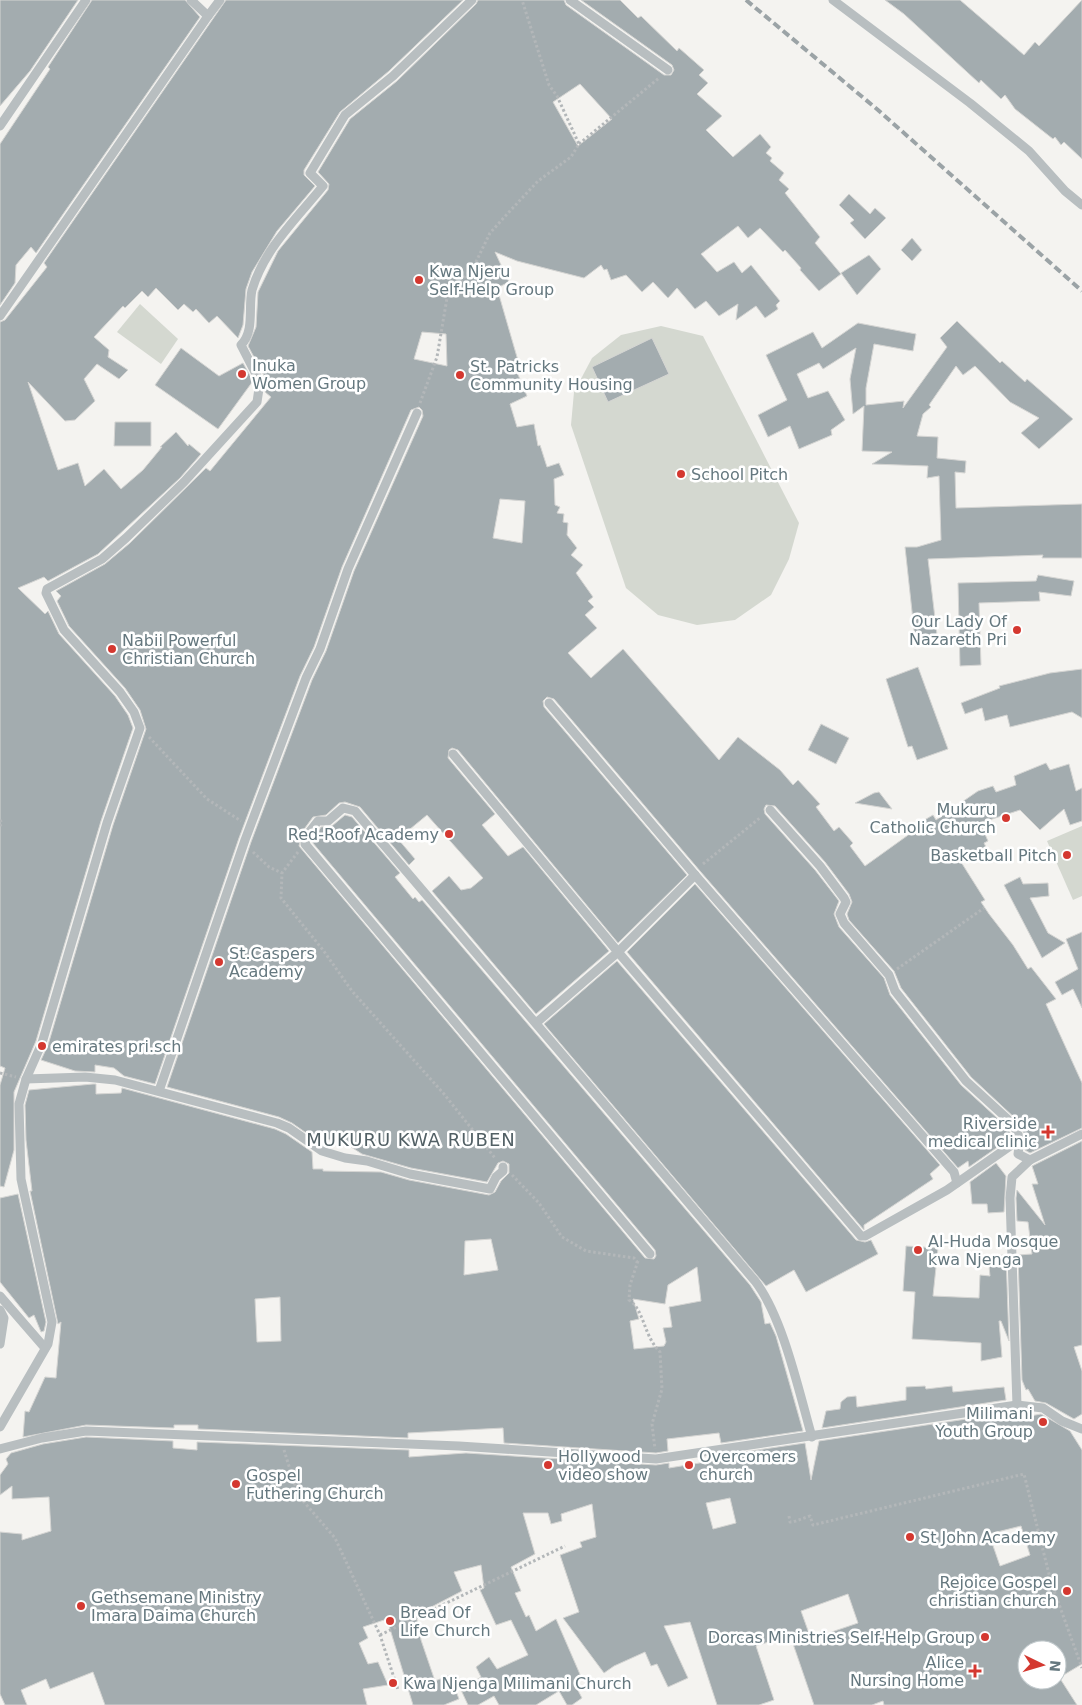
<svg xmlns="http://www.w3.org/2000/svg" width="1082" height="1705" viewBox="0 0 1082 1705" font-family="'DejaVu Sans',sans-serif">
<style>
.green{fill:#d4d8d0}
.building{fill:#a3acaf;stroke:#d5d5d3;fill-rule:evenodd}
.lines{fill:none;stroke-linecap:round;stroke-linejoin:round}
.path{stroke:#b3b7b9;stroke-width:3;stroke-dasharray:2.5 2.5;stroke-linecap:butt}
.minor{stroke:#b8bec0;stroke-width:9}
.rail{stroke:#9ba3a6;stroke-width:4;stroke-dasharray:8 4;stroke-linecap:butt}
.poi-dot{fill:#d43830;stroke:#fff;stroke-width:2}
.labels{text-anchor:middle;stroke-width:5;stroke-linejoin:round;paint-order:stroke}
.poi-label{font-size:16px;fill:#65787f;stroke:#fff;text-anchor:start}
.neighbourhood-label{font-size:18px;letter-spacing:1px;fill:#526065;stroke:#fff}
</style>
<rect width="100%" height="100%" fill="#f4f3f0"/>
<!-- green -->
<g class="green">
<path d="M140,304L178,339L161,364L117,332Z"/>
<path d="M661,326L703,336L799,523L789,559L771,595L735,620L697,625L658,615L626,588L571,425L574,392L592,358L621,335Z"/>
<path d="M1082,826V896L1073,900L1047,841Z"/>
</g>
<!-- building -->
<g class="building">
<path d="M0,0H78L30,71L0,106Z"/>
<path d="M92,0H185L200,17L36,253L31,247L16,265L15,283L0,305V144L50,69L48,67Z"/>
<path d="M226,0H463L389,71L340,112L304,170V175L315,186L277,231L252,272L246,289L243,325L238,338L217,316L209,323L196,309L193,312L184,304L178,310L156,288L148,297L142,291L125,308L123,306L94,337L109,350L108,357L128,370L119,379L97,364L84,379L95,401L75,420L65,421L28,382L58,470L78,463L85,486L104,469L121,489L143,470L162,447H160L176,432L188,446L189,444L201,454L180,478L98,554L48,581L44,577L18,588L45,614L48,611L59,634L115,696L128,715L133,728L101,821L36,1041L14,1092V1150L4,1187L0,1186V1085L5,1068L0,1066V322L5,320L47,267L44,263Z"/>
<path d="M478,0H564L566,5L664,75H671L674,70L672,65L581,0H620L638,18L641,16L677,51L679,48L704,70L699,75L708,83L697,94L722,116L706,130L733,157L760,134L771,147L766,153L772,158L770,161L784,173L779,180L789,189L785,193L820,237L815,243L841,274L819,291L800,270L801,268L785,250L783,252L760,228L748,238L738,226L701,254L717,272L734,262L742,273L751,265L780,301L776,305L778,309L765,318L756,306L736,320L738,304L719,316L706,301L695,309L677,288L668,298L653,282L642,292L626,275L611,280L607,269L604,270L601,265L584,278L517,261L495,252L509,282L497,288L519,364L514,365L527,396L510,404L517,427L534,424L538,446L540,445L547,467L559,463L564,475L554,479L555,505L560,507L557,513L564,514L563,522L568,523L567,535L577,548L571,555L583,565L576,573L593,597L588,601L594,607L585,615L597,628L568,653L591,678L623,649L719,760L738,737L780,770L793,785L798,780L820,804L816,807L834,831L839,827L853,843L850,846L865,866L911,833L909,829L933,815L936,820L978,791L993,786L996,792L1016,785L1014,776L1046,763L1050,770L1069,764L1076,791L1082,788V821L1070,825L1064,809L1040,830L1020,810L980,823L988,841L984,843L987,849L961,862L985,900L981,902L989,914L1013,945L1028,969L1031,967L1056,999L1046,1004L1082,1083V1128L1030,1153L1025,1150L1026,1138L1017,1120L971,1077L901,988L894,971L849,920L847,914L852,902L849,894L825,862L775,806L766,805L764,809L765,814L815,870L839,901L834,914L839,927L884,978L890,995L961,1085L1008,1128L1012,1137L969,1167L968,1161L958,1168L700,871L554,699L547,697L543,701L544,707L687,875L618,943L458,750L452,748L449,750L448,758L495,814L482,825L508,856L523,847L609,951L536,1014L432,891L449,876L461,890L471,888L483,878L427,815L398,839L415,859L409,865L360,807L345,802L339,803L326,815L313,817L302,832L299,846L645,1258L654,1259L656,1256L655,1250L312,842L321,827L332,826L345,815L352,817L400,873L395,877L413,899L415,897L419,902L422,900L750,1285L761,1302L765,1324L770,1323L776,1336L803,1431L721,1443L719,1433L667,1439L668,1451L656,1453L504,1443L503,1428L408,1433V1438L198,1429V1425H174V1428L86,1425L23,1437L25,1411L29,1412L45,1377L56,1378L61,1322L58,1324L30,1191H32L26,1140L25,1105L29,1090L93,1084H96V1094L121,1093L122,1088L275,1129L286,1134L312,1152L313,1169H323V1171L381,1172L409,1180L489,1195L495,1192L501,1181L509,1173V1164L503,1161L498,1163L487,1182L411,1168L362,1154L348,1145L312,1135V1137L292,1123L279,1117L167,1087L251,842L312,680L326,651L354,571L423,416L422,410L419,407L411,410L342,567L314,647L300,676L239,838L155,1084L124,1076L114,1068L95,1065V1072L75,1071L41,1060L48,1045L113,825L146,729L140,710L125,688L69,626L57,601L61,596L56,591L105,564L130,543L206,468L210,471L271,397L265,392L266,379L248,346L256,327L258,292L278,251L328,190L329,184L318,172L350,119L397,81L476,4ZM580,84L612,119L578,146L553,102ZM422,332L446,334L447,366L414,359ZM500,499L525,501L522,543L493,538ZM491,1239L498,1270L464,1275L465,1241ZM697,1267L701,1301L669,1307L672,1327L663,1328L666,1342L664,1346L634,1349L630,1321L639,1319L633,1299L665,1304L668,1285ZM280,1297L281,1341L257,1342L255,1299Z"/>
<path d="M885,0H960L1024,55L1035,42L1039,46L1082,0V159L1064,142L1061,145L1055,137L1053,139L1015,109L1005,95L1001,99L981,80L979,83L904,14Z"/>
<path d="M849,194L870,214L875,208L886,218L865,239L850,223L854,220L839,205Z"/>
<path d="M912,238L922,250L912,261L901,250Z"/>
<path d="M869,255L881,269L857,295L841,273Z"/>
<path d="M957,321L1000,363L1002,361L1025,382L1027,379L1073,419L1039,449L1021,433L1039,418L1010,402L975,366L963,375L956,366L929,405L931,407L923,414L917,436L938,437L937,458L966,461L965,473L955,472L956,508L1082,504V558H1042L1043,555L928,559L937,635L926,640L915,639L905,547H917L941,540L939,476L927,478L928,466L872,464L892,452L862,451L864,406L853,414L850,379L856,348L823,369L819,363L797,374L808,398L828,391L845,420L831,430L832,435L799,449L790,426L768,437L758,415L787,400L766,355L813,332L822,348L858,323L916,334L913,351L874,344L866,388V405L904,401L903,408L947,347L940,338Z"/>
<path d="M652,338L669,374L608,402L592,367Z"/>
<path d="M181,348L219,376L243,363L253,381L218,429L155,385Z"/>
<path d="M115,422H151V446H114Z"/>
<path d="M1038,575L1074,581L1071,596L1039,592L1040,601L979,603L981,665L960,666L958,583L1036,581Z"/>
<path d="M918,667L948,749L917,760L912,746L908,747L886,679Z"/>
<path d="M1082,669V718L1072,712L1010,727L1007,715L985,721L982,708L965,714L961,703L1000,688L999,686L1050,673Z"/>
<path d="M821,724L849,738L836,764L808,750Z"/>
<path d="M879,792L892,809L855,803L874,793Z"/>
<path d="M1020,877L1023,884L1048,883L1049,896L1030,898L1048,933L1065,943L1042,958L1004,885Z"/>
<path d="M695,884L940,1165L930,1174L933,1179L864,1225V1230L627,952Z"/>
<path d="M1082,932V1008L1073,989L1062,995L1055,982L1078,969L1066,939Z"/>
<path d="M617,961L856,1240L865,1242L871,1240L878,1254L806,1292L794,1270L766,1286L544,1024Z"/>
<path d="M1082,1141V1345L1074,1347L1082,1371V1414L1074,1419L1046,1403L1035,1401L1028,1389L1026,1390L1022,1380L1018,1255L1032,1254L1028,1222L1017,1221L1016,1198L1017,1190L1045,1225L1032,1184H1038L1032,1166Z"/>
<path d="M996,1163L1006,1176L1004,1212L988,1213L987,1204H972L970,1182Z"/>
<path d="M18,1194L46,1322L44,1331L41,1332L34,1315L29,1318L0,1282V1198Z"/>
<path d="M906,1246L938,1248L933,1296L979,1298L980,1275L990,1276L988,1256L1006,1255L1009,1341L1001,1321H999L1002,1357L981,1361V1343L912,1339L915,1292L903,1291Z"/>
<path d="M925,1386L926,1389L952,1386L953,1392L1004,1387L1006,1400L822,1428L826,1411L840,1409L841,1402L847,1397L856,1396L857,1407L906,1400V1387Z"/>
<path d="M1007,1413V1420L1041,1414L1070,1431L1082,1450V1664L1057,1679V1650H1027V1680H1061L1077,1705H884L883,1701L872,1705H814L790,1635L756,1646L774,1700L759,1705H717L690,1622L664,1626L688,1678L668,1687L657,1664L651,1666L645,1652L614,1666L604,1673L563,1618L579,1612L560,1555L582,1547L580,1542L596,1537L592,1504L561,1514L562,1521L551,1524L548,1513H523L535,1554L511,1567L521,1591L515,1593L526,1617L529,1615L536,1631L556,1619L582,1679L574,1683L582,1698L572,1705H567L559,1691L536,1705H499L494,1696L478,1705H468L461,1690L481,1677L476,1667L489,1657L497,1669L528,1655L511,1620L496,1625L480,1590L484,1588L481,1565L454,1572L462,1591L416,1615L421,1640L435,1681L450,1675L459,1699L444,1705H413L387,1619L363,1627L368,1638L359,1643L368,1664L378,1662L388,1685L363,1689L367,1705H105L93,1672L50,1689L46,1679L21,1690L27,1705H5L0,1694V1532L22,1534V1540L51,1531L49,1497L12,1499V1486L0,1495V1475L8,1464L6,1459L11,1453L43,1444L86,1437L173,1441V1448L197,1450V1442L409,1450V1457L466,1453L656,1465L669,1463V1468L724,1459L723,1455L805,1443L811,1480L819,1441ZM730,1498L736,1523L713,1529L706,1503ZM1021,1526L1030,1555L1000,1566L989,1534ZM848,1594L858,1623L811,1639L801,1611Z"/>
</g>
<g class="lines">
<!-- path -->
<g class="path">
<path d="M579,144L659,78"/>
<path d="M420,403L437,357L447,298L474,266L490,233L509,212L538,181L571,157L579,144L557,96L549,85L522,0"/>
<path d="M149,737L207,799L241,821"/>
<path d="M0,820L2,823L0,826"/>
<path d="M253,852L269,867L282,873"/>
<path d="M298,852L282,873L281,898L323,950L352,991L444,1094L495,1158"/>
<path d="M703,864L761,817"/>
<path d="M897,969L984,908"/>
<path d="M0,1073L16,1077"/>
<path d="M512,1175L539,1203L562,1237L586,1251L634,1258L637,1262"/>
<path d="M638,1261L630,1285L629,1300C645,1311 643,1335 660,1352L662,1389L652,1424L655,1449"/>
<path d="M284,1450L298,1495L335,1538L380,1635L398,1690"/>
<path d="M789,1516L790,1522H793L810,1516L813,1525L1024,1474L1051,1582L1082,1668"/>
<path d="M380,1635L565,1546"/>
</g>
<!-- minor -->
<g class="minor">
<path d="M570,0L668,70"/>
<path d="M833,0L970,103L1029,151L1065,191L1082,205"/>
<path d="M208,16L220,0"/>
<path d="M0,126L86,0"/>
<path d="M0,316L208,16L191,0"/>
<path d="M549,703L695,875"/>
<path d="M453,754L618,952L861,1236H865L947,1190L1020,1139"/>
<path d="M770,810L820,866L844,898L846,902L840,914L844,923L889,975L895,991L966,1081L1013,1124L1020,1139L1018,1154L1030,1160"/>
<path d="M536,1023L618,952L695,875L954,1172L957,1183"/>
<path d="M26,1079L85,1077L115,1080L277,1123L289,1128L322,1151L345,1158L367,1161L410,1174L490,1189L496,1177L503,1171V1167"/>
<path d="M159,1091L245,840L306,678L320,649L348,569L417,413"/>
<path d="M650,1254L305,844L307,835L318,821H328L343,808L355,811L755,1281C783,1317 799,1392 812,1437"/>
<path d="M0,1296L45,1348"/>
<path d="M0,1310L4,1318L0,1344"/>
<path d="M1017,1405L1010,1198L1012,1177L1030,1160L1082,1134"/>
<path d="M0,1427L48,1344L52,1322L21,1179L19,1104L26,1079L42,1043L107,823L140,728L134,712L120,692L64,630L46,593L47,589L102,559L126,538L184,482L257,402L260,382L241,345C255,331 248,307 252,290C264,249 297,218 323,186L310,173L345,115L393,76L472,0"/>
<path d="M0,1449L42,1438L86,1431L459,1446L656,1459L1017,1405L1043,1408L1062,1421L1082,1429"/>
</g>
<!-- rail -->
<path class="rail" d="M746,0L878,110L1082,291"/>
</g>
<!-- markers -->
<g class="poi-dot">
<circle cx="419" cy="280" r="5"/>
<circle cx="242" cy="374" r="5"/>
<circle cx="460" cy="375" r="5"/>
<circle cx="681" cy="474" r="5"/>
<circle cx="1017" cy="630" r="5"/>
<circle cx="112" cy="649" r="5"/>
<circle cx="1006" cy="818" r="5"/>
<circle cx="449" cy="834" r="5"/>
<circle cx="1067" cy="855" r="5"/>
<circle cx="219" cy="962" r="5"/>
<circle cx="42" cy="1046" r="5"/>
<path d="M1045.5 1124.5h5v5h5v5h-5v5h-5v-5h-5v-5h5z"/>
<circle cx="918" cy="1250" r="5"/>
<circle cx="1043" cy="1422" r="5"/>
<circle cx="548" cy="1465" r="5"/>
<circle cx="689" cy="1465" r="5"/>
<circle cx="236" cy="1484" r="5"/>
<circle cx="910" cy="1537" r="5"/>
<circle cx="1067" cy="1591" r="5"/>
<circle cx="81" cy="1606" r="5"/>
<circle cx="390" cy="1621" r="5"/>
<circle cx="985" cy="1637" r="5"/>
<path d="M972.5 1663.5h5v5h5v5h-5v5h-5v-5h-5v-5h5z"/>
<circle cx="393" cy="1683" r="5"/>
</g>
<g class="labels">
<!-- poi labels -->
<g class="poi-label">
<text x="429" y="277">Kwa Njeru<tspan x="429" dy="18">Self-Help Group</tspan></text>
<text x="252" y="371">Inuka<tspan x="252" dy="18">Women Group</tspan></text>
<text x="470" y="372">St. Patricks<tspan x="470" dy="18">Community Housing</tspan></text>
<text x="691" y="480">School Pitch</text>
<text x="1007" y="627" text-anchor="end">Our Lady Of<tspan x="1007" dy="18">Nazareth Pri</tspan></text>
<text x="122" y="646">Nabii Powerful<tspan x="122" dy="18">Christian Church</tspan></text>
<text x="996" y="815" text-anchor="end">Mukuru<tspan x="996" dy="18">Catholic Church</tspan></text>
<text x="439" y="840" text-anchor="end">Red-Roof Academy</text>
<text x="1057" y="861" text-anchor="end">Basketball Pitch</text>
<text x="229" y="959">St.Caspers<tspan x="229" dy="18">Academy</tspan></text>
<text x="52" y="1052">emirates pri.sch</text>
<text x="1037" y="1129" text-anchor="end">Riverside<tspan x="1037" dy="18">medical clinic</tspan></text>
<text x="928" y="1247">Al-Huda Mosque<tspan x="928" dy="18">kwa Njenga</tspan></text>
<text x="1033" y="1419" text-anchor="end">Milimani<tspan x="1033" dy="18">Youth Group</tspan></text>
<text x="558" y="1462">Hollywood<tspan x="558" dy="18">video show</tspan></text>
<text x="699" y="1462">Overcomers<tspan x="699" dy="18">church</tspan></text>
<text x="246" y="1481">Gospel<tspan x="246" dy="18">Futhering Church</tspan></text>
<text x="920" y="1543">St John Academy</text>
<text x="1057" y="1588" text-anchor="end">Rejoice Gospel<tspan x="1057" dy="18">christian church</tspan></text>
<text x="91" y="1603">Gethsemane Ministry<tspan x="91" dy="18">Imara Daima Church</tspan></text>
<text x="400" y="1618">Bread Of<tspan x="400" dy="18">Life Church</tspan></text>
<text x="975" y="1643" text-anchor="end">Dorcas Ministries Self-Help Group</text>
<text x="964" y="1668" text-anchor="end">Alice<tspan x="964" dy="18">Nursing Home</tspan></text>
<text x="403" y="1689">Kwa Njenga Milimani Church</text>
</g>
<!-- neighbourhood labels -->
<g class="neighbourhood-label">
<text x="411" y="1146">MUKURU KWA RUBEN</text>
</g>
</g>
<!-- north arrow -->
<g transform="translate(1042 1665) rotate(95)"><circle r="24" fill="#ffffff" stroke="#c1c9cc"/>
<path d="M0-4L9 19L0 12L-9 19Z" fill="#d43830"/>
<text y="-8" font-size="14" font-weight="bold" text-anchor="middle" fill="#65787f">N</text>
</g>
</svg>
